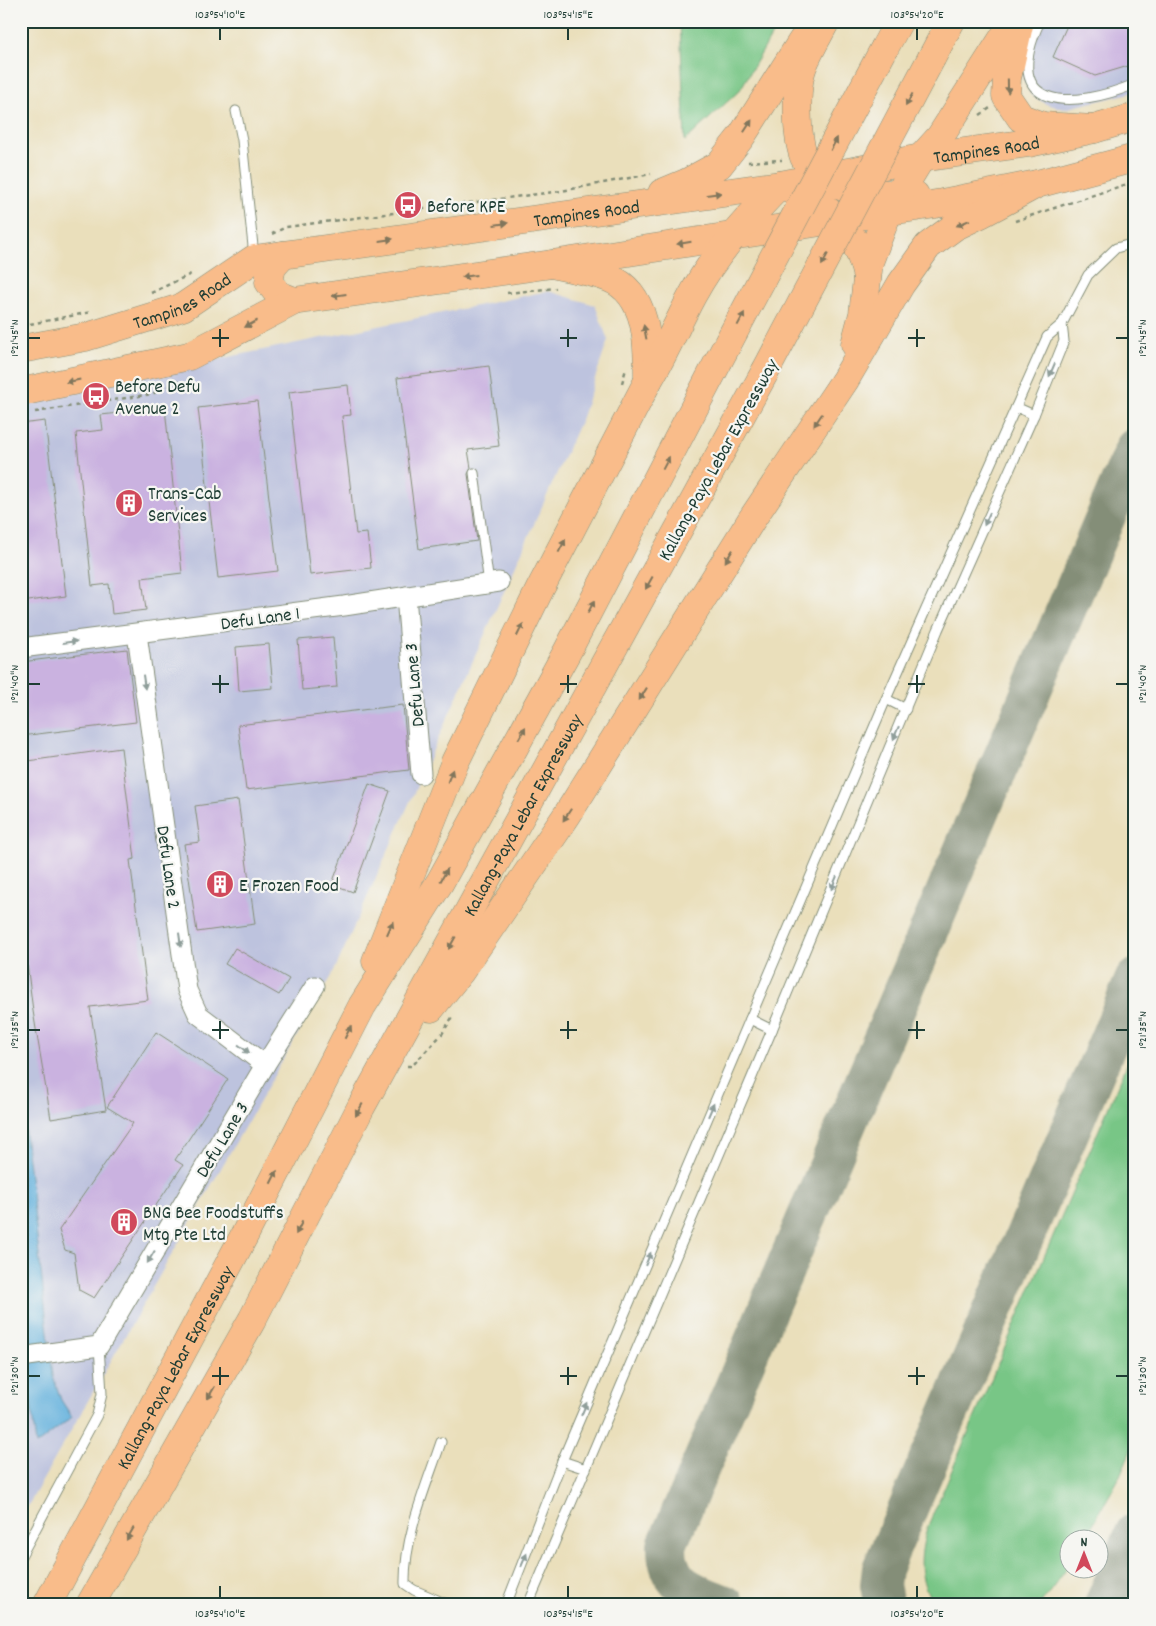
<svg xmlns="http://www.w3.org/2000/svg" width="1156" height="1626" viewBox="0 0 1156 1626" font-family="Dekko,sans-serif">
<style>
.industrial{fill:#bdc3de}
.green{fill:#78c686;stroke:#4c825d}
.water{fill:#63b1dd;stroke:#417788}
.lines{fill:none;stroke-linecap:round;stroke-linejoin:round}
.taxiway{stroke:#848e78;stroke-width:40}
.building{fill:#cab2e0}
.lane-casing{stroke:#848e78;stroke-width:11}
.street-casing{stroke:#848e78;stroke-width:21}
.primary-casing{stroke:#848e78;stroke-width:29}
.highway-casing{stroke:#848e78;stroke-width:29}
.path{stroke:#848e78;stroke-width:2.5;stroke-dasharray:4 4;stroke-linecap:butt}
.lane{stroke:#fff;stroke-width:9}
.street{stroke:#fff;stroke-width:19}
.primary{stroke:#f9bc8a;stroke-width:28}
.highway{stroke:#f9bc8a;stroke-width:28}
.highway-bridge-casing{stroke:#848e78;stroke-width:29;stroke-linecap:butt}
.highway-bridge{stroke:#f9bc8a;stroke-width:28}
.oneway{fill:#81765b}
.oneway2{fill:#8f9e9a}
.ticks{fill:none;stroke:#1f3d34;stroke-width:2}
.labels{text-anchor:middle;stroke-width:4.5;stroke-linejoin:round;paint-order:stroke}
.street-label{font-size:19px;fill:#1f3d34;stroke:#f6f6f2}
.poi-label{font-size:19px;fill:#1f3d34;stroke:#f6f6f2;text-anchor:start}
.neatline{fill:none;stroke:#1f3d34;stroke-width:2}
.ticks-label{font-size:12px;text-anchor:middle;fill:#1f3d34}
</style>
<rect width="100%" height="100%" fill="#f6f6f2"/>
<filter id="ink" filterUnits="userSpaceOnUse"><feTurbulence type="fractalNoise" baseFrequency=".02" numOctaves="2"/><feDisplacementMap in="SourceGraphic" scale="10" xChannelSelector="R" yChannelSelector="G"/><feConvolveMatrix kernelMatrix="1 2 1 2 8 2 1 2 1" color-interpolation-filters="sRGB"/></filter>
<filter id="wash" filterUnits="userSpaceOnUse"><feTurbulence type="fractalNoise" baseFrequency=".0096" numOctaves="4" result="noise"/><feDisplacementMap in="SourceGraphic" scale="20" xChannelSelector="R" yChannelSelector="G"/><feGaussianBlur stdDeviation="1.12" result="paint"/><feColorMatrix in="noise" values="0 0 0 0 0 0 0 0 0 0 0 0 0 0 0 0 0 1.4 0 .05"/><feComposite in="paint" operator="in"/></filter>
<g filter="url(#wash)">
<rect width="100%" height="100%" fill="#eadfbb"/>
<!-- industrial -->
<g class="industrial">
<path d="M1034,21H1135V92L1064,109L1046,104L1031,95L1021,74V54Z"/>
<path d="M548,291L595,305L608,340L582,417L336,967L21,1518V400Z"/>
</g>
<!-- green -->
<g class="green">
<path d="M680,21H780L740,90L685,141Z"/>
<path d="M1135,1046V1441L1118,1480L1085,1538H1068V1567L1040,1605H935C917,1580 919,1556 927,1528Z"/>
</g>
<!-- water -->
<path class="water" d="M21,1099L53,1376L61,1400L72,1417L36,1445L21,1326Z"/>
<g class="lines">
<!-- taxiway -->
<g class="taxiway">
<path d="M725,1605C692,1591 666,1586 667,1545L1135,448"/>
<path d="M884,1605L880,1585L882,1569L1135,979"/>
<path d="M1104,1605L1135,1533"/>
</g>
</g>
<g id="blocks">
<!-- building -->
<g class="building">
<path d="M1069,21H1135V64L1095,76L1053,57Z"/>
<path d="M489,366L499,446L468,450L471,468L468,474L477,541L419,549L397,378Z"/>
<path d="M348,385L351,415L342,416L356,534L367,533L371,568L310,575L289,392Z"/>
<path d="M257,401L278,571L218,578L198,408Z"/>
<path d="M165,408L182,573L142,578L146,610L112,614L109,584L92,586L76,433L103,430L101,415Z"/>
<path d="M45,421L66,596L21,602V424Z"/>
<path d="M333,637L337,687L302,690L298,640Z"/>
<path d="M269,644L273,688L239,691L236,647Z"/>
<path d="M127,649L136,722L21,736V662Z"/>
<path d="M403,705L409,770L246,790L238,725Z"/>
<path d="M121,748L135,859L130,860L148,1000L90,1007L106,1110L51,1119L33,1011L21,916V762Z"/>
<path d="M369,784L390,791L353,892L332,884Z"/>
<path d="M238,800L255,924L197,932L184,844L200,842L195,806Z"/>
<path d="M235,948L289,979L279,995L225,964Z"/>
<path d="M156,1032L228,1079L175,1160L183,1165L94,1298L79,1290L74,1253L65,1250L59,1230L133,1123L107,1107Z"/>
</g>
</g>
</g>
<g filter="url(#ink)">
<use href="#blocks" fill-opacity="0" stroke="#848e78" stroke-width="1"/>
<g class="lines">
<!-- lane casing -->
<g class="lane-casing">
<g id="lane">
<path d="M1040,21C998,112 1072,110 1135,84"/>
<path d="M236,111L242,140L254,256"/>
<path d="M1016,407L1034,415"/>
<path d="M474,473L489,584"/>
<path d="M886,699L906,709"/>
<path d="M750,1019L772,1030"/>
<path d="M441,1442C426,1487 404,1536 405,1584L414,1590L449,1605"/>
<path d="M562,1461L586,1469"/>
<path d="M21,1556L97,1415L102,1394L99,1346"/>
<path d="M506,1605L562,1461L886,699L1047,337L1062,324L1088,275L1116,248L1135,243"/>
<path d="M528,1605L772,1030L938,630L1034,415L1064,341L1062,324"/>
</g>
</g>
<!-- street casing -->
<g class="street-casing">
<g id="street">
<path d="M406,596L421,774"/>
<path d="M137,634L187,990L198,1014L265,1065"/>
<path d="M21,648L344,606L499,582"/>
<path d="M21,1357L99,1346L265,1065L315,986"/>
</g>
</g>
<!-- primary casing -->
<g class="primary-casing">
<g id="primary">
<path d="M826,21C818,36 809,51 803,66C795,87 796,136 804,157C808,166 821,177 829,181C855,195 887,194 915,195"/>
<path d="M662,193L686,183L719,165L741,137L802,41"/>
<path d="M283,255L272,267L269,282L279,295L294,301"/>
<path id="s1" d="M21,349L86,337L183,307L254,259L780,185L921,158L1029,143L1094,129L1135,117"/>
<path d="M21,392L189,356L294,301L552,264L942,203L1037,184L1135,158"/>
</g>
</g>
<!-- highway casing -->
<g class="highway-casing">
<g id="highway">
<path d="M1019,25L1007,78L1006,96L1021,118L1043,126L1094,129"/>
<path d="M885,47L899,21"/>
<path d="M932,57L951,21"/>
<path d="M552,264C571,269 592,271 609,278C649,294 648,346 648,381"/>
<path d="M855,344L863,314L869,262L888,212L921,158L940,137L1014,21"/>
<path d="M376,961L455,762L540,589L648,381C665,353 677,324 692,296C715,253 747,219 780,185C829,207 855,223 867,277"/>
<path d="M431,1008L460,972L567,815L752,519L845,380L901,284L928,246L954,227L981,214L1037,184"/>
<path id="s2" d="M47,1605L244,1236L362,1006L440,882L568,650L718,362"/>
<path id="s3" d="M90,1605L252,1320L361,1107L765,372"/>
</g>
</g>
<!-- path -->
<g class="path">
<path d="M980,115L990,108"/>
<path d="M748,162L782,160"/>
<path d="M1015,221L1133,182"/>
<path d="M272,234L286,227L561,191L651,174"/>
<path d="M151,293L193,273"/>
<path d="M507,293L556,288"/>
<path d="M30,324L91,312"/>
<path d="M622,383L626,369"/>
<path d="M35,412L152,394L178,381"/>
<path d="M407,1066H412L442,1034L453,1016"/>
</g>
<!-- lane -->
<use href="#lane" class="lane"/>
<!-- street -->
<use href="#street" class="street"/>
<!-- primary -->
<use href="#primary" class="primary"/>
<!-- highway -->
<use href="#highway" class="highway"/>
<!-- highway-bridge casing -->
<g class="highway-bridge-casing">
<g id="highway-bridge">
<path d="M718,362L885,47"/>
<path d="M765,372L932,57"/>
</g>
</g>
<!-- highway-bridge -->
<use href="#highway-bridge" class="highway-bridge"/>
</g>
<!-- one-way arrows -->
<defs><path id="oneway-solid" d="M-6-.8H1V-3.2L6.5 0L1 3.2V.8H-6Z" transform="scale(1.25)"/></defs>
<g class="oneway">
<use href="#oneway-solid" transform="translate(1008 86) rotate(89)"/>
<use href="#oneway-solid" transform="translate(909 100) rotate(118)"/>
<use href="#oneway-solid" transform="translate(748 126) rotate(-57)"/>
<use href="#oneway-solid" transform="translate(834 144) rotate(-62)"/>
<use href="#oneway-solid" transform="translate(714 194) rotate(-8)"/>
<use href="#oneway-solid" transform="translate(963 223) rotate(156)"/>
<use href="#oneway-solid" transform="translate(501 224) rotate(-8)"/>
<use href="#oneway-solid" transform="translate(386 240) rotate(-8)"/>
<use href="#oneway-solid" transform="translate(684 243) rotate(171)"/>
<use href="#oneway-solid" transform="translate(825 259) rotate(118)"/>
<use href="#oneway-solid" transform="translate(469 276) rotate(172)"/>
<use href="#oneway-solid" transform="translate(339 295) rotate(172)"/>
<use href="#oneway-solid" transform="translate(741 319) rotate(-62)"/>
<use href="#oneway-solid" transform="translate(251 324) rotate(152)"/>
<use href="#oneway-solid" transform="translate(645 332) rotate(-101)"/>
<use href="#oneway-solid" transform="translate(73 381) rotate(168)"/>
<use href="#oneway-solid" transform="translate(818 420) rotate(124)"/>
<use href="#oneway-solid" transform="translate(666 463) rotate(-62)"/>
<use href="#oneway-solid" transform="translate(562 546) rotate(-62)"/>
<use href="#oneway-solid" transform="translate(729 556) rotate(122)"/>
<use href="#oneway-solid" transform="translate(649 583) rotate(119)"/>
<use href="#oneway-solid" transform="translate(591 607) rotate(-62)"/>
<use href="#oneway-solid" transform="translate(520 630) rotate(-64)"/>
<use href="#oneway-solid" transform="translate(643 694) rotate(122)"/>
<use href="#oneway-solid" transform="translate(522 733) rotate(-61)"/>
<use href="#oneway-solid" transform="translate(450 776) rotate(-69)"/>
<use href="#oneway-solid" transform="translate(567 815) rotate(123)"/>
<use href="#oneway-solid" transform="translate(444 875) rotate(-61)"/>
<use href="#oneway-solid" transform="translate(390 928) rotate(-66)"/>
<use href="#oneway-solid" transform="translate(452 943) rotate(119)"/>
<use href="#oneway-solid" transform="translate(348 1032) rotate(-63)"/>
<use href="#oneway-solid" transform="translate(359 1110) rotate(119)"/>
<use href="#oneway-solid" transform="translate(274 1177) rotate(-63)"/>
<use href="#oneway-solid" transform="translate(299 1228) rotate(117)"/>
<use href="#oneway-solid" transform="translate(211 1393) rotate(120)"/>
<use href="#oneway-solid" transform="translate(130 1534) rotate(120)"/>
</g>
<g class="oneway2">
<use href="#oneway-solid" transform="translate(1052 370) rotate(113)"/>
<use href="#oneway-solid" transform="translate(987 519) rotate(114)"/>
<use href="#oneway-solid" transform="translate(70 642) rotate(-7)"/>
<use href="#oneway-solid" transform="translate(144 682) rotate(82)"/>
<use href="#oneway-solid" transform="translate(896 733) rotate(113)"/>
<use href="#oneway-solid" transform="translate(834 883) rotate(113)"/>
<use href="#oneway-solid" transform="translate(180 940) rotate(82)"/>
<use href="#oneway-solid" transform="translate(244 1049) rotate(37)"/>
<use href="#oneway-solid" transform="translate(711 1110) rotate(-67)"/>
<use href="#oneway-solid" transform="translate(151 1257) rotate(121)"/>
<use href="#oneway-solid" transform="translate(648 1259) rotate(-67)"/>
<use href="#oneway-solid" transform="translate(584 1409) rotate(-67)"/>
<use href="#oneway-solid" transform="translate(524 1560) rotate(-67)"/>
</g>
</g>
<!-- ticks -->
<path class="ticks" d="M220,28V40M568,28V40M917,28V40M220,329V347M568,329V347M917,329V347M28,338H40M212,338H229M560,338H577M908,338H925M1116,338H1128M220,675V693M568,675V693M917,675V693M28,684H40M212,684H229M560,684H577M908,684H925M1116,684H1128M220,1021V1039M568,1021V1039M917,1021V1039M28,1030H40M212,1030H229M560,1030H577M908,1030H925M1116,1030H1128M220,1367V1385M568,1367V1385M917,1367V1385M28,1376H40M212,1376H229M560,1376H577M908,1376H925M1116,1376H1128M220,1586V1598M568,1586V1598M917,1586V1598"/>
<!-- icons -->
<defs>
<g id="bus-disc" transform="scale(1.4375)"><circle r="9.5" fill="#d1495b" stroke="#f6f6f2"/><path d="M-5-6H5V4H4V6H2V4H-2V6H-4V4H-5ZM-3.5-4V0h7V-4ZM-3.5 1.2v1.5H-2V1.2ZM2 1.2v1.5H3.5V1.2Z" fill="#fff"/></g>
<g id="building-disc" transform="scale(1.4375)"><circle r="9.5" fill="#d1495b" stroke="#f6f6f2"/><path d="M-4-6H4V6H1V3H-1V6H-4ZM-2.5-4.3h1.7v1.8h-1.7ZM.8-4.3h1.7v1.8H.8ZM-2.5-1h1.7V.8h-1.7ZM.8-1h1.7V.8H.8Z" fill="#fff"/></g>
</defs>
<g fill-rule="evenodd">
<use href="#bus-disc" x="408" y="205"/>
<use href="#bus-disc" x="96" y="396"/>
<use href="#building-disc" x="129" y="503"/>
<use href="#building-disc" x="220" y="884"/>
<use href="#building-disc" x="124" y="1222"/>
</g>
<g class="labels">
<!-- street labels -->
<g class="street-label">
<text dy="7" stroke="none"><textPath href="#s1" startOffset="994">Tampines Road</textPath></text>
<text dy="7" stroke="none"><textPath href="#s1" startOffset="589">Tampines Road</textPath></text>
<text dy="7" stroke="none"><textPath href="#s1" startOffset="169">Tampines Road</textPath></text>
<text transform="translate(717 459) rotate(-61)" y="7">Kallang-Paya Lebar Expressway</text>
<text transform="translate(260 617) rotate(-8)" y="7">Defu Lane 1</text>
<text transform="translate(413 685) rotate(-95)" y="7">Defu Lane 3</text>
<text dy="7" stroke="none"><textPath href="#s3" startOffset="901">Kallang-Paya Lebar Expressway</textPath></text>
<text transform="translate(170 867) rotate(82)" y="7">Defu Lane 2</text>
<text transform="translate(221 1139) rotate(-59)" y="7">Defu Lane 3</text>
<text dy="7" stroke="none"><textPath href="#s2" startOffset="270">Kallang-Paya Lebar Expressway</textPath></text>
</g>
<!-- poi labels -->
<g class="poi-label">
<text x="427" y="212">Before KPE</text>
<text x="115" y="392">Before Defu<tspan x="115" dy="22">Avenue 2</tspan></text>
<text x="148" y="499">Trans-Cab<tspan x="148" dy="22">Services</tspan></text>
<text x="239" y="891">E Frozen Food</text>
<text x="143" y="1218">BNG Bee Foodstuffs<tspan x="143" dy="22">Mtg Pte Ltd</tspan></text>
</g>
</g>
<!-- margin -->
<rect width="1156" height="1626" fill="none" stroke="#f6f6f2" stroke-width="55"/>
<!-- north arrow -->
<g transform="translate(1084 1554)"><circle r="24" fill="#f6f6f2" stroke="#a0aca6"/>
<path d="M0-4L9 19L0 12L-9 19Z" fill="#d1495b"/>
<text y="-8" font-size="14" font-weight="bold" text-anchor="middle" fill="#1f3d34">N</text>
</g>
<rect x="28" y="28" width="1100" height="1570" class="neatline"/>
<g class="ticks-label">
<text x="220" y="18">103°54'10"E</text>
<text x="568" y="18">103°54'15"E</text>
<text x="917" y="18">103°54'20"E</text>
<text transform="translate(14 338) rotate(-90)" y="4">1°21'45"N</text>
<text transform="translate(1142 338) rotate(-90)" y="4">1°21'45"N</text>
<text transform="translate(14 684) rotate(-90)" y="4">1°21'40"N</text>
<text transform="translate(1142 684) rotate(-90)" y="4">1°21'40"N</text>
<text transform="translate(14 1030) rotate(-90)" y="4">1°21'35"N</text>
<text transform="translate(1142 1030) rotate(-90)" y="4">1°21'35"N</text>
<text transform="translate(14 1376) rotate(-90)" y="4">1°21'30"N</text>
<text transform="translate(1142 1376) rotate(-90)" y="4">1°21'30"N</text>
<text x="220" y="1617">103°54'10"E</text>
<text x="568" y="1617">103°54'15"E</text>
<text x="917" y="1617">103°54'20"E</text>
</g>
</svg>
